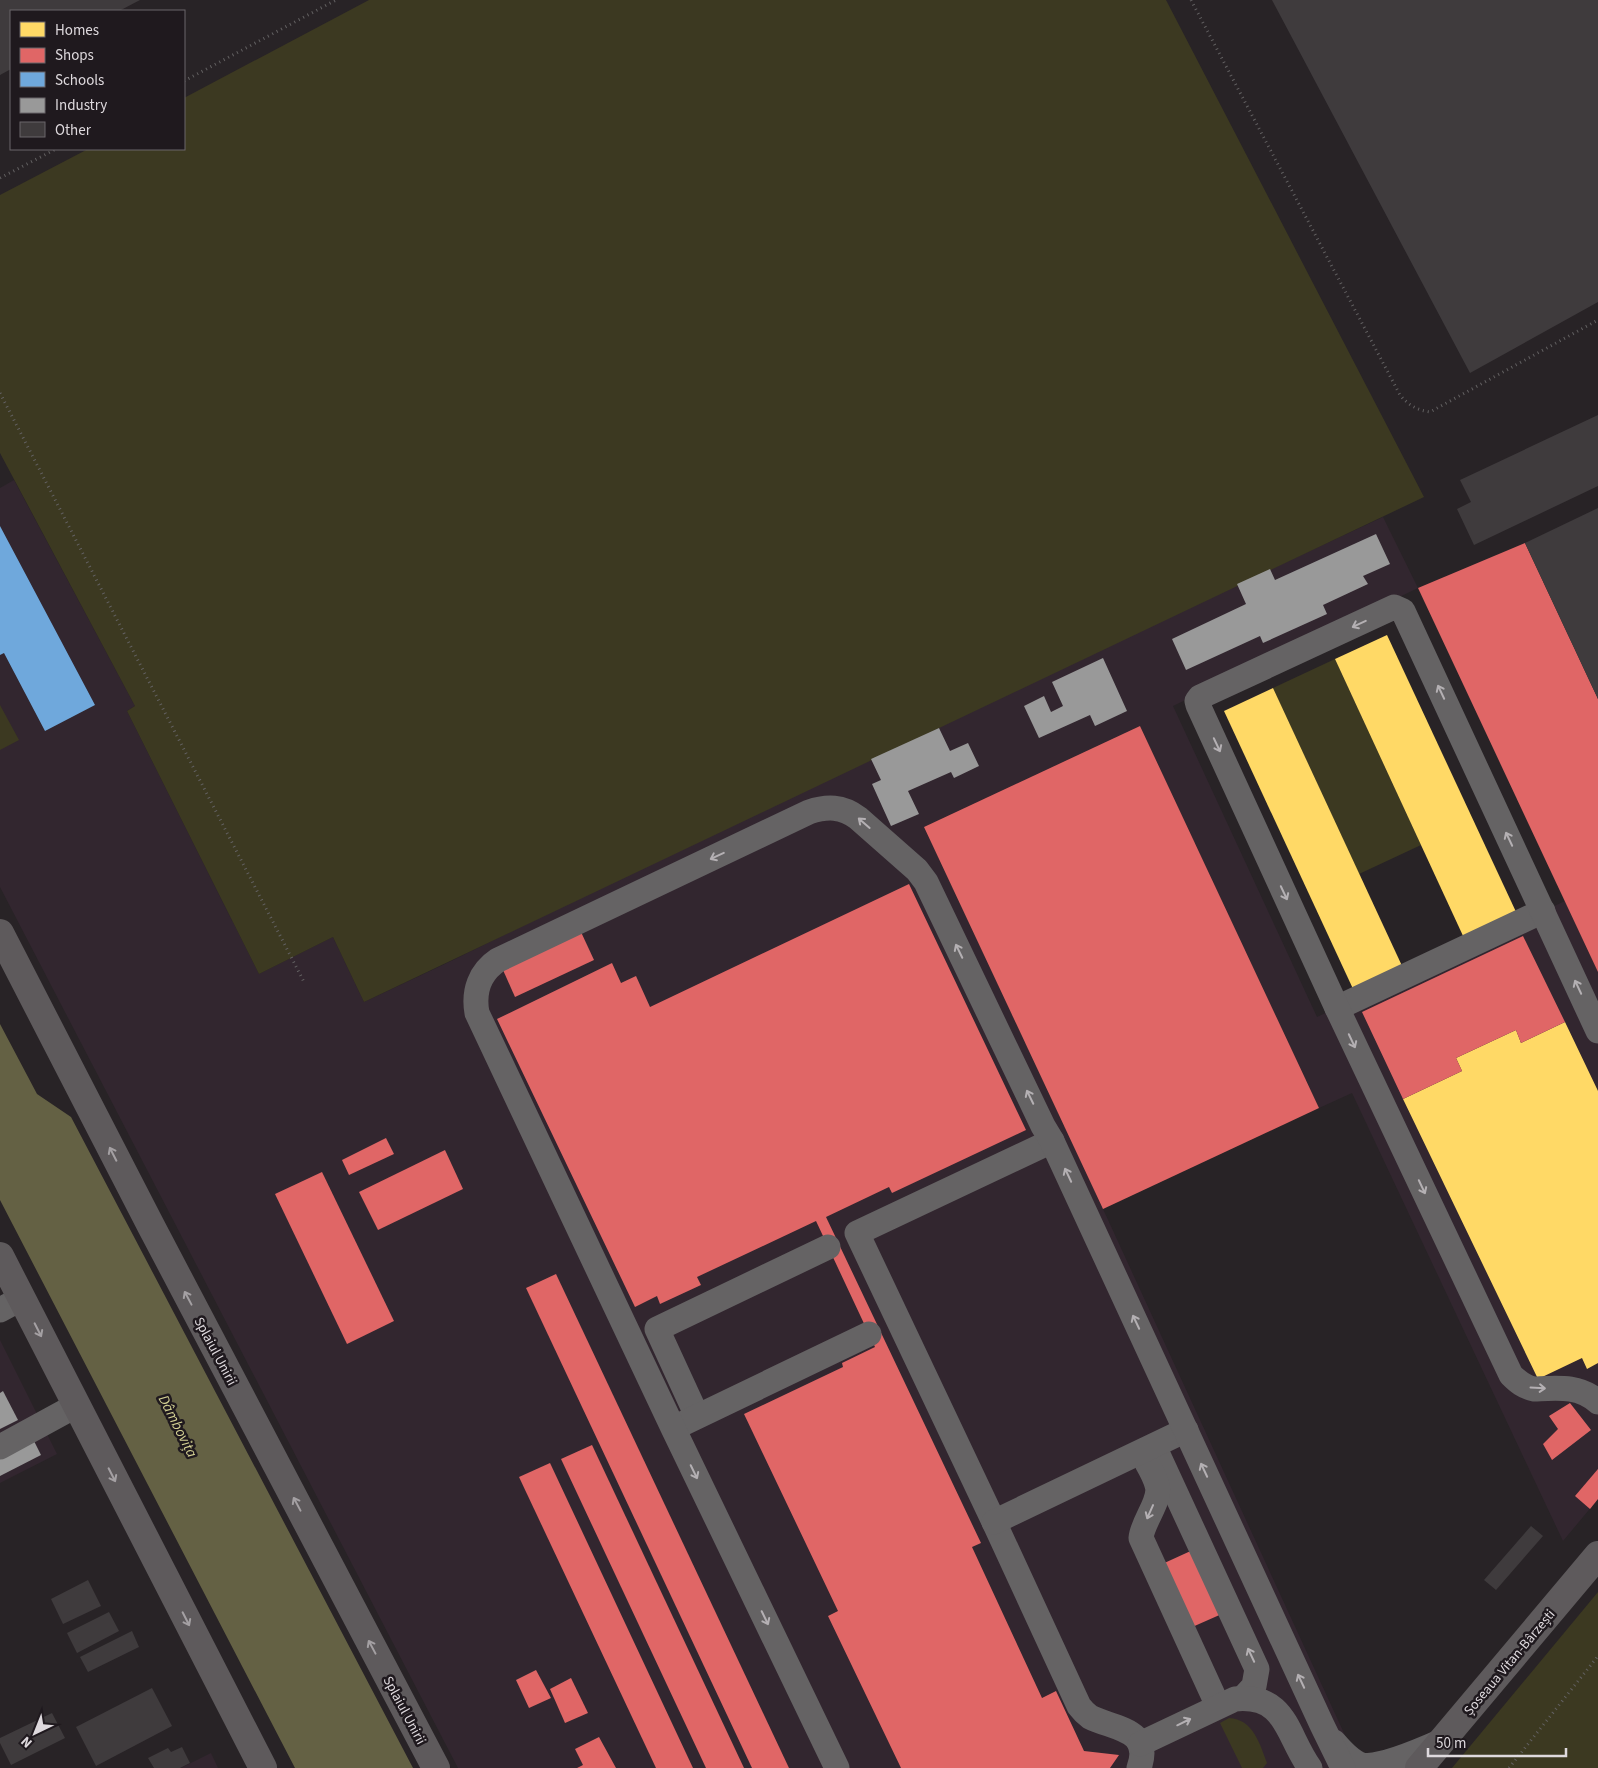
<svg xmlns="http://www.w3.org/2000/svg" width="1598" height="1768" viewBox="0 0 1598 1768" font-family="'Source Sans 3',sans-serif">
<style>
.built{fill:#32262f}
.green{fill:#3c3921}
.water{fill:#646144}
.homes{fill:#ffd966}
.shops{fill:#e06666}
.schools{fill:#6fa8dc}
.industry{fill:#999}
.building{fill:#3f3b3d}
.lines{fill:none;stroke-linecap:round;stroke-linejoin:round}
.path{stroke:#636162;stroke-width:3;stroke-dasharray:1 4;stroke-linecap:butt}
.minor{stroke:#656364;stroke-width:25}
.major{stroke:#5e5a5c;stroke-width:28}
.oneway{stroke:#b4b0b3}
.oneway2{stroke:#a4a0a3}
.labels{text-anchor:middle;stroke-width:5;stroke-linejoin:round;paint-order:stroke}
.street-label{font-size:14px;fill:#ded9dd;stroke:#1f191e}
.water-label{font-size:15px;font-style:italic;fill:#d2cf92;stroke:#1f191e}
</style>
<rect width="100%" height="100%" fill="#282326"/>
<!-- built -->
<g class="built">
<path d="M14,480L135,706L127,711L259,974L333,937L364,1002L447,963L859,761L1383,517L1418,588L1173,706L1317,1017L1565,901L1598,972V1499L1563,1541L1352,1093L1319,1108L1140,726L924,827L1103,1209L1360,1768H458L0,887V488Z"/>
<path d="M0,1340L57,1454L0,1483Z"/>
<path d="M211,1753L218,1768H181Z"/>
</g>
<!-- green -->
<g class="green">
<path d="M369,0H1166L1424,497L364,1002L333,937L259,974L127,711L135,706L0,453V195L88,149H184V98Z"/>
<path d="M1335,659L1421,845L1359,874L1273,688Z"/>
<path d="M0,705L19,740L0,750Z"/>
<path d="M1598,1592V1768H1452Z"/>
<path d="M1229,1718C1253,1719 1260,1744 1267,1763L1263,1768H1242L1220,1723Z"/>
</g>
<!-- water -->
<path class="water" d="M0,1024L37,1094L71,1117L413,1768H295L0,1200Z"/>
<!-- homes -->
<g class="homes">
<path d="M1387,635L1517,914L1464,938L1335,659Z"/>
<path d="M1273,688L1403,968L1354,991L1224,711Z"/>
<path d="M1565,1022L1598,1091V1363L1587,1369L1582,1358L1538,1379L1403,1099L1462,1071L1456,1058L1516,1030L1521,1043Z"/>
</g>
<!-- shops -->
<g class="shops">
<path d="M1525,543L1598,699V972L1418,588Z"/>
<path d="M1140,726L1319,1108L1103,1209L924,827Z"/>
<path d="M909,884L1026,1130L892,1193L889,1187L826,1217L981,1543L972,1547L1042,1698L1056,1691L1084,1751L1119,1755L1110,1768H901L828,1616L838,1611L744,1414L843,1367L842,1363L875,1347L816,1221L697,1277L701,1285L660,1304L657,1296L635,1307L497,1019L612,963L621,983L636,976L650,1007Z"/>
<path d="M581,932L594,960L515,997L503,970Z"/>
<path d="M1523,936L1565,1022L1521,1043L1516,1030L1456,1058L1462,1071L1403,1099L1362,1012Z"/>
<path d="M386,1138L394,1154L349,1175L342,1160Z"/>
<path d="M445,1150L463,1189L378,1230L359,1192Z"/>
<path d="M322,1172L394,1321L347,1344L275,1194Z"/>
<path d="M556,1274L789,1768H752L526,1288Z"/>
<path d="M1570,1403L1591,1430L1552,1460L1543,1444L1558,1429L1549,1416Z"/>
<path d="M592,1445L744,1768H706L561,1459Z"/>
<path d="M550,1463L693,1768H656L519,1477Z"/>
<path d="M1598,1469V1499L1590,1509L1575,1496Z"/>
<path d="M1195,1549L1224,1613L1190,1628L1160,1565Z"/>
<path d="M536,1670L551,1698L529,1708L516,1680Z"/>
<path d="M571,1678L588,1713L565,1723L550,1689Z"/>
<path d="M599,1737L616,1768H577L583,1765L575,1749Z"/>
</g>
<!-- schools -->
<path class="schools" d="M0,526L95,705L45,731L4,653L0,655Z"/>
<!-- industry -->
<g class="industry">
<path d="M1376,534L1390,564L1363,576L1368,584L1323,605L1327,614L1263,643L1260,636L1186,670L1172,639L1246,604L1237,584L1270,569L1275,580Z"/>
<path d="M1103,658L1127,711L1095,726L1090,715L1039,738L1024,706L1044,696L1051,712L1063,706L1052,682Z"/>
<path d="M939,728L950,751L968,743L979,766L954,778L951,772L908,791L919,814L891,826L872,784L881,780L871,759Z"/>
<path d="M3,1391L18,1420L0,1429V1393Z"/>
<path d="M33,1439L41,1455L0,1476V1456Z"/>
</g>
<!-- building -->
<g class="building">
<path d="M0,0H140L119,11H11V69L0,75Z"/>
<path d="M1272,0H1598V302L1470,373Z"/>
<path d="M1598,415V486L1474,545L1457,509L1471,502L1460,480Z"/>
<path d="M1598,508V699L1525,543Z"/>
<path d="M1531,1526L1543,1536L1496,1590L1484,1580Z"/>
<path d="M88,1580L101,1606L63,1624L51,1599Z"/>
<path d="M109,1612L119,1631L77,1653L67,1633Z"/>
<path d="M132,1631L139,1647L88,1672L80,1657Z"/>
<path d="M152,1688L172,1726L96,1766L76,1727Z"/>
<path d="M52,1713L65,1738L11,1765L0,1743V1738Z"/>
<path d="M182,1747L190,1763L180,1768H154L148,1758L168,1748L171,1752Z"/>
</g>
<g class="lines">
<!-- path -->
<g class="path">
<path d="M1191,0L1400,395C1408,405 1417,410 1430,412L1598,320"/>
<path d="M184,81L336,0"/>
<path d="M0,178L56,149"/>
<path d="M0,393L304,982"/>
<path d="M1509,1768L1598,1656"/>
</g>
<!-- minor -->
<g class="minor">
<path d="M1337,1008L1543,911"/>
<path d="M1598,1031L1403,611L1394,607L1200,697L1197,701L1198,705L1337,1008L1511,1375C1518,1382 1524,1387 1534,1389C1557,1388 1579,1385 1598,1402"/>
<path d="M1052,1141L857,1233L994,1522L1079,1706C1082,1710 1086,1714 1090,1717C1114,1729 1153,1729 1139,1768"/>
<path d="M0,1310L22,1298"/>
<path d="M697,1416L657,1329L828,1247"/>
<path d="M682,1424L869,1334"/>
<path d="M1154,1446L1257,1669L1254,1686L1243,1698"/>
<path d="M0,1447L77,1405"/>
<path d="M1147,1463C1151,1470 1155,1477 1157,1485C1162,1500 1142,1522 1141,1538L1218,1706"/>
<path d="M994,1522L1186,1430"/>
<path d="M1334,1742C1341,1750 1351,1762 1362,1765C1380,1768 1424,1749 1442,1741"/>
<path d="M1140,1744L1235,1699C1287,1694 1286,1735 1310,1768"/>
<path d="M837,1768L673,1428L477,1013C473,991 480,972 498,960L809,812C827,806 842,806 858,818L917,870L926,882L1043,1126L1052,1141L1322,1725L1343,1768"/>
</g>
<!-- major -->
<g class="major">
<path d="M0,933L151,1226L436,1768"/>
<path d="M0,1256L263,1768"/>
<path d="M1419,1768L1598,1555"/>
</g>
</g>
<!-- one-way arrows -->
<defs><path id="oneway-shaft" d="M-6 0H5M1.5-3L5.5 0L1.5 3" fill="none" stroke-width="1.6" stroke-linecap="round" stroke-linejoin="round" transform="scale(1.25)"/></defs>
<g class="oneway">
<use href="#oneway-shaft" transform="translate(1359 624) rotate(155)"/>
<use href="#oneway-shaft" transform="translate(1441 692) rotate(-115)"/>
<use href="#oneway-shaft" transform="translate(1217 745) rotate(65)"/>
<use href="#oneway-shaft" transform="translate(864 823) rotate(-139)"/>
<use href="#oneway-shaft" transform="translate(1509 839) rotate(-115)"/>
<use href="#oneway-shaft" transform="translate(717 856) rotate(155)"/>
<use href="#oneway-shaft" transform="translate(1284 893) rotate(65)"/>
<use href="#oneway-shaft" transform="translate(959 951) rotate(-116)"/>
<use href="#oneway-shaft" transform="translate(1578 987) rotate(-115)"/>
<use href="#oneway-shaft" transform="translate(1352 1041) rotate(65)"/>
<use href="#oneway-shaft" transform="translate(1030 1097) rotate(-116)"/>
<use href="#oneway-shaft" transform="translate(1068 1175) rotate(-115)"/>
<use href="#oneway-shaft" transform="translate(1422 1187) rotate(65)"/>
<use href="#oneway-shaft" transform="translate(1136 1322) rotate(-115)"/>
<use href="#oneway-shaft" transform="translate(1538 1388) rotate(3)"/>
<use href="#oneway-shaft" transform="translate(1204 1470) rotate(-115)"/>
<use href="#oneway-shaft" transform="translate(694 1472) rotate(64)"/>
<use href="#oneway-shaft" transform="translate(1150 1512) rotate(114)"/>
<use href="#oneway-shaft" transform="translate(765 1618) rotate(64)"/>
<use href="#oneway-shaft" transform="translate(1251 1655) rotate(-115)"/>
<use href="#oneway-shaft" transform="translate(1301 1681) rotate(-115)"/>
<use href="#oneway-shaft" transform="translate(1184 1722) rotate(-26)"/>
</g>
<g class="oneway2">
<use href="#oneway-shaft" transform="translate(113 1154) rotate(-117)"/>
<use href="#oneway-shaft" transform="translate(188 1298) rotate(-118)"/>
<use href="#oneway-shaft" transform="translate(38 1330) rotate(63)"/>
<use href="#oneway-shaft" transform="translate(112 1475) rotate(63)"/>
<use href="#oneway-shaft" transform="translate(297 1504) rotate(-118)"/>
<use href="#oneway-shaft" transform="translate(186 1619) rotate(63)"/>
<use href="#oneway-shaft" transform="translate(372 1647) rotate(-118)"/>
</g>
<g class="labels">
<!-- street labels -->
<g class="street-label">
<text transform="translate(216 1351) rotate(62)" y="5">Splaiul Unirii</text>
<text transform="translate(1509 1662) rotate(-50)" y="5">Șoseaua Vitan-Bârzești</text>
<text transform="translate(405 1710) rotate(62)" y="5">Splaiul Unirii</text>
</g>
<!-- water labels -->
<g class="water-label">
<text transform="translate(178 1426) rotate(63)" y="5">Dâmbovița</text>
</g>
</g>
<!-- legend -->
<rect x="10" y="10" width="175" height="140" fill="#1f191e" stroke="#6b666a"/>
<rect x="20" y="22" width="25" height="15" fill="#ffd966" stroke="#6b666a"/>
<text x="55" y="35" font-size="15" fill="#ded9dd">Homes</text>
<rect x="20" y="48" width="25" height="15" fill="#e06666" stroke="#6b666a"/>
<text x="55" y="60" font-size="15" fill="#ded9dd">Shops</text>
<rect x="20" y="72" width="25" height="15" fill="#6fa8dc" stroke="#6b666a"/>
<text x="55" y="85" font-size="15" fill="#ded9dd">Schools</text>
<rect x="20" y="98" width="25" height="15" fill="#999999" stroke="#6b666a"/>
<text x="55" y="110" font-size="15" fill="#ded9dd">Industry</text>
<rect x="20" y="122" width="25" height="15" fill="#3f3b3d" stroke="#6b666a"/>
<text x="55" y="135" font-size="15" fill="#ded9dd">Other</text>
<!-- north arrow -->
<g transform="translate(35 1733) rotate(223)" stroke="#1f191e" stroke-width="4" paint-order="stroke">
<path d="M0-4L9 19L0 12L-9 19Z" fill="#ded9dd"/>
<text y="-8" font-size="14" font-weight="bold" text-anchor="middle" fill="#ded9dd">N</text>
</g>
<!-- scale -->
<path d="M1428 1748v8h138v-8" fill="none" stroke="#ded9dd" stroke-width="2.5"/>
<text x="1436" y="1748" font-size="15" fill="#ded9dd" stroke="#1f191e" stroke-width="4" paint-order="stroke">50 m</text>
</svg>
